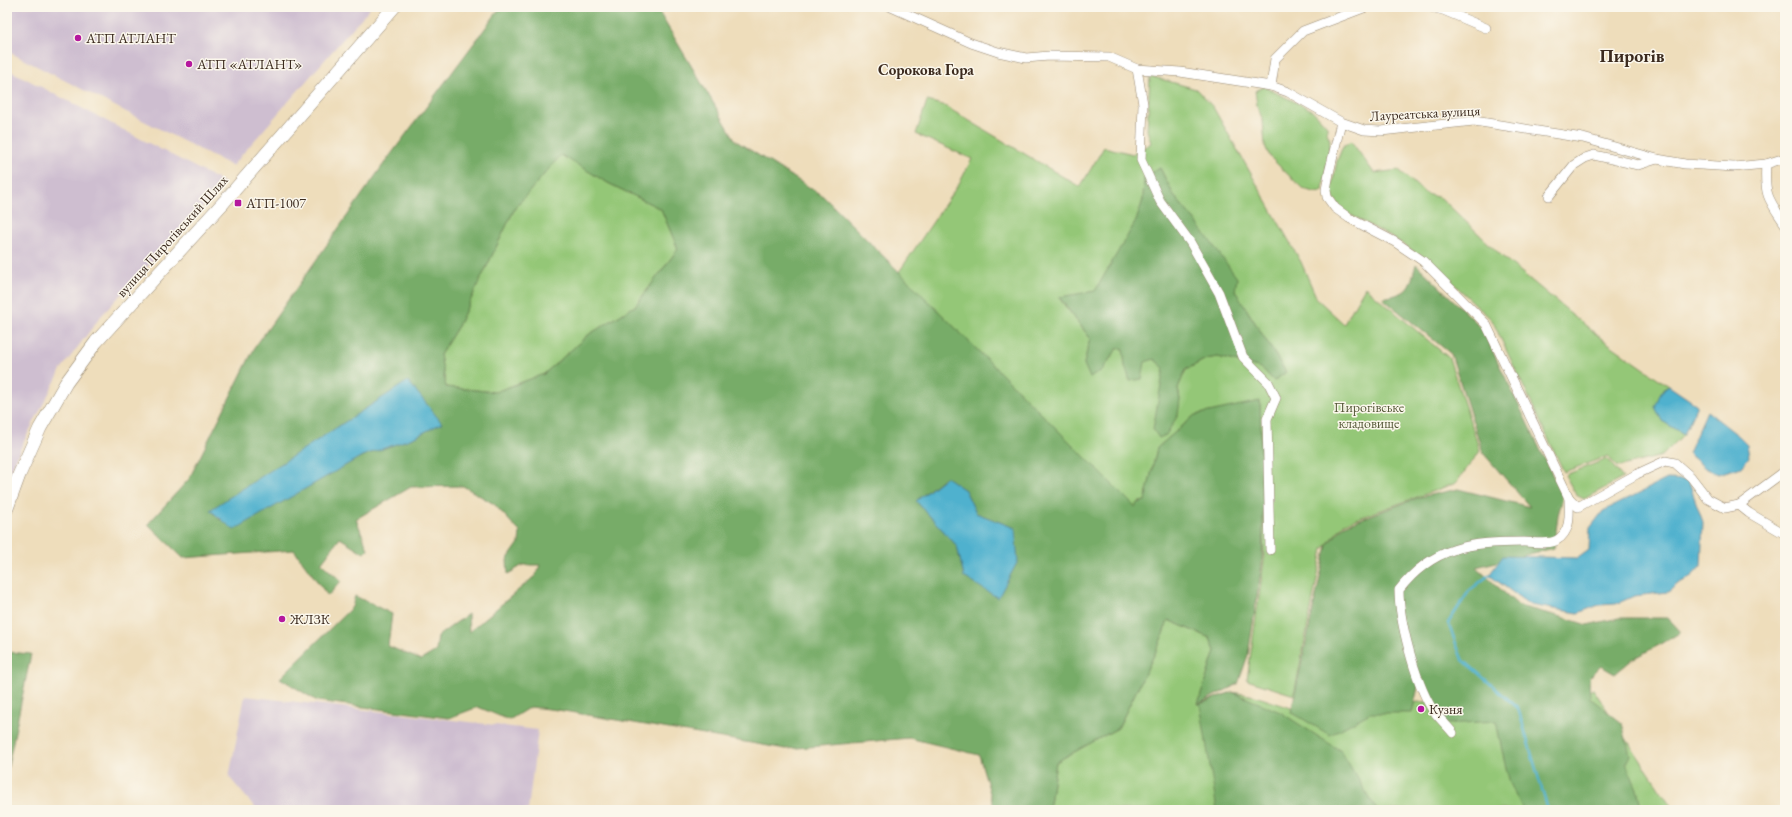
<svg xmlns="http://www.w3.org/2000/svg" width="1792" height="817" viewBox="0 0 1792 817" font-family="'EB Garamond',serif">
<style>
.industrial{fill:#cebed0}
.green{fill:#94c777;stroke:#68784a;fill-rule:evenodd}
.forest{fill:#77ac68;stroke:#596b43;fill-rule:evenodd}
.water{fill:#4fb1ce;stroke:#456e76}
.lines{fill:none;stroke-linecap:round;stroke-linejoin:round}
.stream{stroke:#4fb1ce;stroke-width:2.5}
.street-casing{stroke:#94846c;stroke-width:10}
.secondary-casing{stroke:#94846c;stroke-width:14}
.street{stroke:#fff;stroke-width:9}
.secondary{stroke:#fff;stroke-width:13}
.poi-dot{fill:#b5179e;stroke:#fbf7ec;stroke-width:1.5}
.labels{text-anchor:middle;stroke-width:3;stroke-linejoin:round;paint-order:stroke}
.poi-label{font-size:14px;fill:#3b2a1e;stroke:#fbf7ec;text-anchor:start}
.street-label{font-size:14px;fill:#3b2a1e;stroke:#fbf7ec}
.park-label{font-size:14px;fill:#565939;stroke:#fbf7ec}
.neighbourhood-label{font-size:15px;font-weight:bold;fill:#3b2a1e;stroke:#fbf7ec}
.district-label{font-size:18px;font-weight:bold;fill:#3b2a1e;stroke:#fbf7ec}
</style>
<rect width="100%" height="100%" fill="#fbf7ec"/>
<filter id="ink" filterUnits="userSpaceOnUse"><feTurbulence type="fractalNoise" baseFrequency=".025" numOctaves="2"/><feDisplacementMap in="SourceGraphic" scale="8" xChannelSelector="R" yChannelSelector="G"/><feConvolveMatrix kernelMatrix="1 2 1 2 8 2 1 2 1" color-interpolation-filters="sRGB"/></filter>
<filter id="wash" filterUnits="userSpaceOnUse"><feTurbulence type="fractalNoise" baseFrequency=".012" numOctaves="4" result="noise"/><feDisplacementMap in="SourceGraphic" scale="16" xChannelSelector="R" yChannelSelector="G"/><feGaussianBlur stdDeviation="0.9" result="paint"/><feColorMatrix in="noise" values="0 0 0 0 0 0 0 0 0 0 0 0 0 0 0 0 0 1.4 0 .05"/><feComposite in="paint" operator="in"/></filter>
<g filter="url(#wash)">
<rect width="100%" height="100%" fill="#edb"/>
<!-- industrial -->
<g class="industrial">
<path d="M7,7H371L232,166L7,51Z"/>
<path d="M7,69L225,183L101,316L62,368L22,445L7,480Z"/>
<path d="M245,696L538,730L528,810H257L229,777Z"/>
</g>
<!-- green -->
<g class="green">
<path d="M1150,76L1196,89L1213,107L1301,262L1317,299L1344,324L1365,287L1449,358L1480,451L1456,483L1345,523L1323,549L1294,695L1247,680L1264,561L1260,402L1195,415L1157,448L1145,501L1139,502L1135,508L899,272L960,182L972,159L916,134L927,101L943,105L1080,187L1104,147L1133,154L1151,143L1147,130ZM1160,168L1174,196L1197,223L1235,291L1286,372L1274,381L1262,368L1218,357L1206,359L1186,370L1178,388L1180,400L1157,412L1165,368L1154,359L1125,366L1124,348L1117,349L1102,370L1084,364L1090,338L1059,298L1095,292L1136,222L1143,200L1144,178Z"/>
<path d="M1264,87L1312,110L1327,126V133L1330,140L1323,191L1314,192L1303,189L1270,157L1265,146L1263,121L1257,105L1255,91Z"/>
<path d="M1351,141L1374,173L1399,170L1426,194L1441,198L1503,257L1602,339L1669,386L1661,392L1662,421L1684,434L1662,456L1617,467L1608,456L1564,472L1492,320L1436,267L1398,241L1344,211L1333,197L1331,190L1337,161L1343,146Z"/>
<path d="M561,154L608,183L661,209L678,249L635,306L588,335L544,374L495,392L446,387L440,355L458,326L515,208Z"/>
<path d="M1607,459L1623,478L1584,499L1576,495L1565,475Z"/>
<path d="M1168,620L1210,638L1215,651L1198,704L1232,692L1255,696L1300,711L1593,689L1674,810H1043L1050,804L1056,762L1118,728L1159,645Z"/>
</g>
<!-- forest -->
<g class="forest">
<path d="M501,7H656L736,141L823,196L1135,507L1137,503L1145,501L1157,448L1195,415L1260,401L1263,511L1262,565L1248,655L1238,684L1198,704L1215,651L1210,638L1168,620L1159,645L1118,728L1056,762L1050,804L1043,810H995L979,755L909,738L786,749L558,710L530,707L509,720L478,707L449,718L317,701L280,678L352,607L355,596L392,614L388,646L421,660L436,651L438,636L468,614L469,632L536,575L540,565H523L508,574L507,560L519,543L520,532L494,504L463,486L411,487L356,519L368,549L364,553L340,538L321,563L341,581L328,596L294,550L183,558L148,524L189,479L255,347L383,165ZM561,155L608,183L661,209L678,249L635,306L588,335L544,374L495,392L446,387L440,355L458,326L515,208ZM442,422L413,438L362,456L315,482L220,520L210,510ZM945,477L965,490L976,513L1015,528L964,577L957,546L916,501Z"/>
<path d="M1160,168L1174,196L1197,223L1237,278L1235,291L1286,372L1274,381L1262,368L1218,357L1206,359L1185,370L1178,388L1180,400L1178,415L1166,435L1159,438L1153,429L1164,368L1154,359L1145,362L1142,379L1130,381L1125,366L1123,348L1117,349L1102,370L1090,378L1084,364L1090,338L1059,297L1095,291L1136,221L1143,200L1144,178Z"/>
<path d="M1416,264L1481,327L1563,497L1558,515L1554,548L1476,567L1519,606L1562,617L1587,625L1619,618H1668L1681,632L1663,643L1634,658L1615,674L1601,666L1589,678L1590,698L1622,723L1630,755L1626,763L1637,789L1642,810H1523L1510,783L1504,760L1496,721L1447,724L1419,683L1412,713H1370L1330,735L1291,712L1327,545L1345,525L1420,497L1458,489L1530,507L1483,453L1451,354L1382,298C1410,293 1409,290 1416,264Z"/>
<path d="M7,652L31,654L7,771Z"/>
<path d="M1232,692L1280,712L1341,751L1377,810H1266L1262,809L1261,810H1217L1200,704Z"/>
</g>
<!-- water -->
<g class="water">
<path d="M408,381L442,423L413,438L362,456L234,530L210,510Z"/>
<path d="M1669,386L1697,405L1684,434L1662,421L1655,407L1661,392Z"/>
<path d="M1707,411L1740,437L1747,444L1749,457L1741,467L1718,474L1705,468L1688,453Z"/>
<path d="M946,477L965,490L976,513L1015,528L1018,561L998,598L964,577L957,546L916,501Z"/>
<path d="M1667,479L1688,480L1703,522L1701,566L1690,578L1679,583L1668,592L1634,596L1616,604L1599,605L1578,613L1530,605L1489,575L1503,556L1578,558L1589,550L1590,528L1603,511Z"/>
</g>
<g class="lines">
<!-- stream -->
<path class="stream" d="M1489,575L1469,591L1448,623L1462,659L1518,708L1548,810"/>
</g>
</g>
<g filter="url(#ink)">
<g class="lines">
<!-- street casing -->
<g class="street-casing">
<g id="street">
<path d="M891,7L971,43L998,52L1026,58L1049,56L1109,57L1137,69L1180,72L1271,86L1288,92L1341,122L1364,130L1381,131L1474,121L1583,138L1657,159L1685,164L1734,167L1766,164L1785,158"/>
<path d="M1430,7L1443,10L1486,28"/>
<path d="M1137,69L1143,104L1141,160L1160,201L1190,242L1219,293L1243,357L1268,382L1276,398L1267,419L1270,550"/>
<path d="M1271,86L1275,59L1303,31L1366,7"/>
<path d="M1341,122L1329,173L1326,190L1327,197L1335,208L1349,218L1395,242L1423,261L1486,324L1569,498C1569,513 1572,531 1557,540C1550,545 1533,542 1524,542C1471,542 1433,546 1399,590C1399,621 1415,680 1431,707C1437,717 1446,724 1453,733"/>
<path d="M1766,164C1764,195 1768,199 1785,224"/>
<path d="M1549,196L1574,165L1585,158L1594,155L1638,165L1657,159"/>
<path d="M1569,498L1578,507L1637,474L1665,461L1675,463L1691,477L1708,499L1725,508L1739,505L1785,471"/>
<path d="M1739,505L1749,513L1785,534"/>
</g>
</g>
<!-- secondary casing -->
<g class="secondary-casing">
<path id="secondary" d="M7,508L19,475L40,428L66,383L96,342L224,202L394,7"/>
</g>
<!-- street -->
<use href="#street" class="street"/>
<!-- secondary -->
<use href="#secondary" class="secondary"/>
</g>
</g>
<!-- markers -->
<g class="poi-dot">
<circle cx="78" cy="38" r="4"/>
<circle cx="189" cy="64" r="4"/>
<rect x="234" y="199" width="8" height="8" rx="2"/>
<circle cx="282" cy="619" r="4"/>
<circle cx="1421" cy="709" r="4"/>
</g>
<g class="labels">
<!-- poi labels -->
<g class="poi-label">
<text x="86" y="43">АТП АТЛАНТ</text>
<text x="197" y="69">АТП «АТЛАНТ»</text>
<text x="246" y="208">АТП-1007</text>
<text x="290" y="624">ЖЛЗК</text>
<text x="1429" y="714">Кузня</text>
</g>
<!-- street labels -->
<g class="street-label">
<text transform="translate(1425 113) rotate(-3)" y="5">Лауреатська вулиця</text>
<text transform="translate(172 236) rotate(-48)" y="5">вулиця Пирогівський Шлях</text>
</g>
<!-- park labels -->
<g class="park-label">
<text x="1369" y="412">Пирогівське<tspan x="1369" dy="16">кладовище</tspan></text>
</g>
<!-- neighbourhood labels -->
<g class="neighbourhood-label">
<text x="926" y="75">Сорокова Гора</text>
</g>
<!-- district labels -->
<g class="district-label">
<text x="1632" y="62">Пирогів</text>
</g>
</g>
<!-- margin -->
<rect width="1792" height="817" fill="none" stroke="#fbf7ec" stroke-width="24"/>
</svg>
